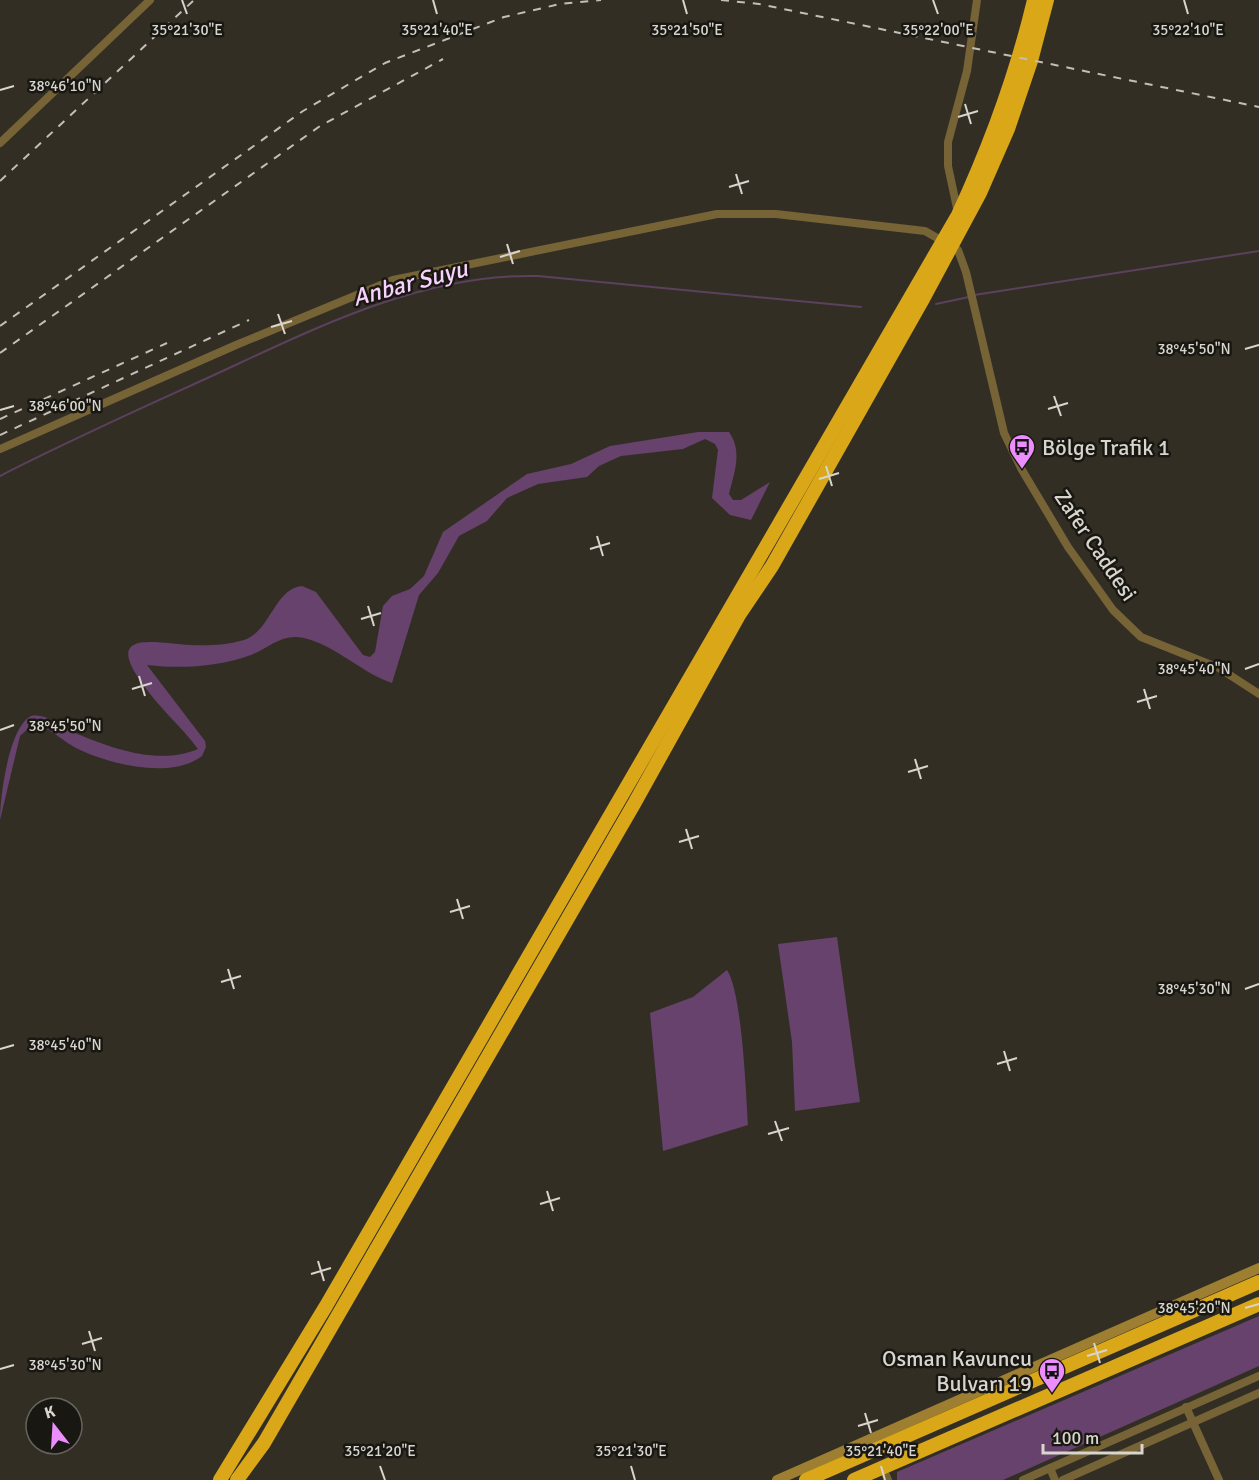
<svg xmlns="http://www.w3.org/2000/svg" width="1259" height="1480" viewBox="0 0 1259 1480" font-family="Signika,sans-serif">
<style>
.green{fill:#66426d}
.lines{fill:none;stroke-linecap:round;stroke-linejoin:round}
.stream{stroke:#5b415d;stroke-width:2}
.street{stroke:#766336;stroke-width:8}
.secondary{stroke:#9e7f32;stroke-width:10}
.highway{stroke:#d9a717;stroke-width:14}
.rail{stroke:#c3bfb8;stroke-width:2;stroke-dasharray:8 8;stroke-linecap:butt}
.ticks{fill:none;stroke:#d8d5ce;stroke-width:2}
.labels{text-anchor:middle;stroke-width:5;stroke-linejoin:round;paint-order:stroke}
.poi-label{font-size:22px;fill:#d8d5ce;stroke:#191712;text-anchor:start}
.street-label{font-size:22px;fill:#d8d5ce;stroke:#191712}
.water-label{font-size:24px;font-style:italic;fill:#f8d2fe;stroke:#191712}
.ticks-label{font-size:15px;text-anchor:middle;fill:#d8d5ce;stroke:#191712;stroke-width:5;stroke-linejoin:round;paint-order:stroke}
</style>
<rect width="100%" height="100%" fill="#332e24"/>
<!-- green -->
<g class="green">
<path d="M698,432H729C743,452 734,473 729,494L733,500H741L770,482L751,520L730,515L712,498L718,450L715,444L705,439L683,449L621,456L599,466L587,477L538,484L507,498L487,521L459,536L438,573L419,595L392,683C361,673 328,639 297,637C279,636 267,649 251,655C217,667 182,669 147,665L205,741L206,747L202,756C171,780 108,764 76,748C62,741 47,724 31,726L20,736L0,820C0,796 9,727 31,716C46,713 60,726 73,732C110,748 159,766 198,749C181,726 158,707 142,683C102,628 159,644 190,645C207,646 227,645 244,640C270,632 275,588 302,586L316,592L363,655L370,657L375,652L383,606L392,596L410,589L424,576L443,532L527,474L571,464L610,446Z"/>
<path d="M837,937L860,1102L795,1111L792,1042L778,944Z"/>
<path d="M727,970C742,992 746,1093 748,1125L663,1151L650,1013L693,997Z"/>
<path d="M1259,1316V1366L1003,1480H897V1472Z"/>
</g>
<g class="lines">
<!-- stream -->
<g class="stream">
<path d="M974,295L1259,251"/>
<path d="M936,304L969,297"/>
<path d="M0,476C70,440 142,408 214,375C316,328 423,273 538,276L861,307"/>
</g>
<!-- street -->
<g class="street">
<path d="M0,143L150,0"/>
<path d="M958,213L948,166V142L967,71L977,0"/>
<path d="M0,449L236,345L393,280L717,214H776L925,231L958,250L966,272L1004,433L1022,470L1068,547L1113,610L1141,637L1219,668L1259,694"/>
<path d="M1186,1407L1219,1480"/>
<path d="M883,1468L888,1480"/>
<path d="M1050,1468L1055,1480"/>
<path d="M1023,1480L1259,1376"/>
<path d="M1063,1480L1259,1393"/>
</g>
<!-- secondary -->
<path class="secondary" d="M777,1480L1259,1268"/>
<!-- highway -->
<g class="highway">
<path d="M220,1480L326,1306L958,215C991,144 1016,76 1034,0"/>
<path d="M237,1480L264,1443L634,804L739,615L772,566L923,299L980,193L1008,129L1031,61L1047,0"/>
<path d="M806,1480L1259,1282"/>
<path d="M854,1480L1259,1304"/>
</g>
<!-- rail -->
<g class="rail">
<path d="M721,0L759,4L1259,107"/>
<path d="M0,181L194,0"/>
<path d="M0,326L303,111L385,63L504,17L560,4L601,0"/>
<path d="M0,353L320,126L443,59"/>
<path d="M0,419L167,343"/>
<path d="M0,435L249,320"/>
</g>
</g>
<!-- ticks -->
<path class="ticks" d="M182,0L187,14M433,0L437,14M683,0L687,14M933,0L938,14M1184,0L1188,14M0,90L14,86M965,104L971,124M958,117L978,111M736,174L742,194M729,187L749,181M507,244L513,264M500,257L520,251M278,314L285,334M271,327L292,321M1245,349L1259,345M1054,396L1061,416M1048,409L1068,403M0,410L14,406M826,466L832,486M819,479L839,473M597,536L603,556M590,549L610,543M368,606L374,626M361,619L381,613M1245,669L1259,664M139,676L145,696M132,689L152,683M1144,689L1150,709M1137,702L1157,696M0,730L14,725M915,759L921,779M908,772L928,766M686,829L692,849M679,842L699,836M457,899L463,919M450,912L470,906M228,969L234,989M221,982L241,976M1245,989L1259,984M0,1049L14,1045M1004,1051L1010,1071M997,1064L1017,1058M775,1121L782,1141M768,1134L789,1128M547,1191L553,1211M540,1204L560,1198M318,1261L324,1281M311,1274L331,1268M1245,1308L1259,1304M89,1331L95,1351M1094,1343L1100,1363M82,1344L102,1338M1087,1356L1107,1350M0,1369L14,1365M865,1413L871,1433M858,1426L878,1420M380,1466L385,1480M631,1466L635,1480M881,1466L885,1480"/>
<!-- icons -->
<defs>
<g id="bus-pin" transform="scale(1.35)"><path d="M0 17L-7.5 6A9.5 9.5 0 1 1 7.5 6Z" fill="#eb8dfc" stroke="#191712"/><path d="M-5-6H5V4H4V6H2V4H-2V6H-4V4H-5ZM-3.5-4V0h7V-4ZM-3.5 1.2v1.5H-2V1.2ZM2 1.2v1.5H3.5V1.2Z" fill="#111"/></g>
</defs>
<g fill-rule="evenodd">
<use href="#bus-pin" x="1022" y="447"/>
<use href="#bus-pin" x="1052" y="1371"/>
</g>
<g class="labels">
<!-- poi labels -->
<g class="poi-label">
<text x="1042" y="455">Bölge Trafik 1</text>
<text x="1032" y="1366" text-anchor="end">Osman Kavuncu<tspan x="1032" dy="25">Bulvarı 19</tspan></text>
</g>
<!-- street labels -->
<g class="street-label">
<text transform="translate(1096 545) rotate(56)" y="8">Zafer Caddesi</text>
</g>
<!-- water labels -->
<g class="water-label">
<text transform="translate(410 283) rotate(-15)" y="8">Anbar Suyu</text>
</g>
</g>
<g class="ticks-label">
<text x="187" y="35">35°21'30"E</text>
<text x="437" y="35">35°21'40"E</text>
<text x="687" y="35">35°21'50"E</text>
<text x="938" y="35">35°22'00"E</text>
<text x="1188" y="35">35°22'10"E</text>
<text x="65" y="91">38°46'10"N</text>
<text x="1194" y="354">38°45'50"N</text>
<text x="65" y="411">38°46'00"N</text>
<text x="1194" y="674">38°45'40"N</text>
<text x="65" y="731">38°45'50"N</text>
<text x="1194" y="994">38°45'30"N</text>
<text x="65" y="1050">38°45'40"N</text>
<text x="1194" y="1313">38°45'20"N</text>
<text x="65" y="1370">38°45'30"N</text>
<text x="380" y="1456">35°21'20"E</text>
<text x="631" y="1456">35°21'30"E</text>
<text x="881" y="1456">35°21'40"E</text>
</g>
<!-- north arrow -->
<g transform="translate(54 1426) rotate(343)"><circle r="28" fill="#191712" stroke="#65635d" stroke-width="1.5"/>
<path d="M0-4.5L10 22L0 15L-10 22Z" fill="#eb8dfc"/>
<text y="-9" font-size="16" font-weight="bold" text-anchor="middle" fill="#d8d5ce">K</text>
</g>
<!-- scale -->
<path d="M1043 1444v9h99v-9" fill="none" stroke="#d8d5ce" stroke-width="3"/>
<text x="1052" y="1444" font-size="18" fill="#d8d5ce" stroke="#191712" stroke-width="4.5" paint-order="stroke">100 m</text>
</svg>
